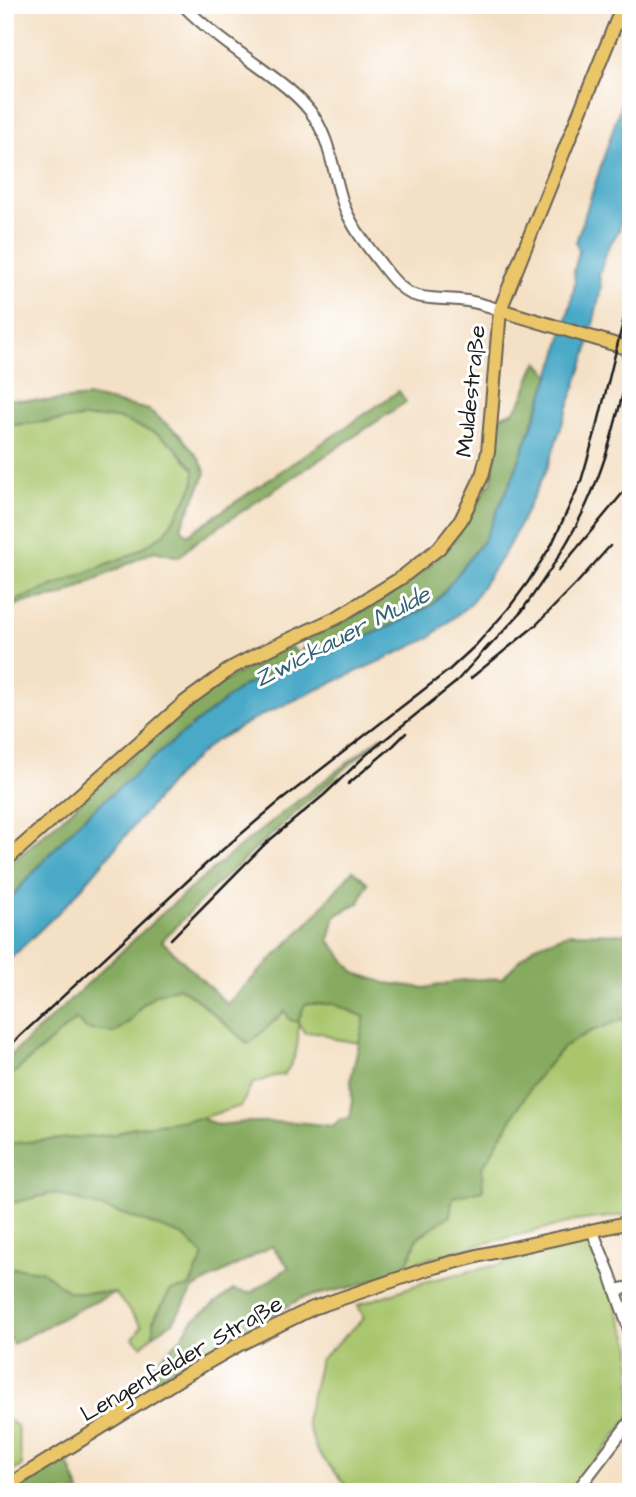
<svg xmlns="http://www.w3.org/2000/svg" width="636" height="1497" viewBox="0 0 636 1497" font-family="'Architects Daughter',sans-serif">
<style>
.green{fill:#a9c66d;stroke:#627144;stroke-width:2}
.forest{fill:#86ab60;stroke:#51643e;stroke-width:2}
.water{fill:#48a9c7;stroke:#326272;stroke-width:2}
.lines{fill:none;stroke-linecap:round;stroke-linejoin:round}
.minor-casing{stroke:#686157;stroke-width:14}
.major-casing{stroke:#686157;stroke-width:16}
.minor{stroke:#fff;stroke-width:10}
.major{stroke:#ebc669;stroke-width:12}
.rail{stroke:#1c1c1c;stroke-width:2.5}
.labels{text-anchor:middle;stroke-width:6;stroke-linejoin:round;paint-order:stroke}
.street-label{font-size:23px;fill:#1c1c1c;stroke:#fff}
.water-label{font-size:24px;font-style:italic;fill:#326272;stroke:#fff}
</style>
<rect width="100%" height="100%" fill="#fff"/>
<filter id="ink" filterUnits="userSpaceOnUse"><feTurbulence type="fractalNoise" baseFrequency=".0143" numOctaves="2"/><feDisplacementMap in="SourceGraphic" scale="14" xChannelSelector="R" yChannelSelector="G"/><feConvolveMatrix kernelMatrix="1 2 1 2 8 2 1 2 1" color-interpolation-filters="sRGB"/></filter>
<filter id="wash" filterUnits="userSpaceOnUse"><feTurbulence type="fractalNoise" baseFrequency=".00686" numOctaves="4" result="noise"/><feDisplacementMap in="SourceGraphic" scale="28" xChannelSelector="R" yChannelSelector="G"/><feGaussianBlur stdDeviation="1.57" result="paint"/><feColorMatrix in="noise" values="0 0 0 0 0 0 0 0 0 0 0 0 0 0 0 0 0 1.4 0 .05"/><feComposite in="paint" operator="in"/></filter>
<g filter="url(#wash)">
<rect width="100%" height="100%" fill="#f4e0c5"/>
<!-- green -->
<g class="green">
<path d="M83,418H117L156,433L173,445L194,469V485L184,503L165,533L135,553L5,605V424L14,425Z"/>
<path d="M179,987L195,998L248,1044L285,1011L305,1004H334L365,1017L360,1043L335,1039L319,1032L305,1033L298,1023C299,1044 297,1058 284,1075L274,1076L252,1084L241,1106L201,1118L130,1128L116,1134L5,1144V1081L76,1019L104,1031L114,1033L130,1021L141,1007L155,995Z"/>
<path d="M631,1016V1214L576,1221L474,1246L416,1262L403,1270L412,1253L417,1238L450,1215L452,1197L483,1190L482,1168L533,1083L563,1047L589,1032Z"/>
<path d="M54,1193L126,1215L184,1236L205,1256L189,1287L154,1321L153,1335L142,1346L133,1338L142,1326L115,1293L69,1292L41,1271L17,1268L5,1270V1203H12Z"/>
<path d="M584,1243L592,1248L608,1285L631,1345V1416L571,1492H351L317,1451L306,1421L320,1360L364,1318L358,1305L428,1281L537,1256Z"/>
<path d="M5,1417L17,1426L22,1466L5,1475Z"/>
</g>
<!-- forest -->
<g class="forest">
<path d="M538,362L550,375L513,477L485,538L443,593L432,605L395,624L339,649L243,686L178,737L79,822L5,904V868L188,708L216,686L251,666L256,667C262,655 279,650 292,647L298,654L301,652L306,640C355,616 404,592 443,553C461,534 475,508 488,485L491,483L501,416C504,415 508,414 512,412C526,403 528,375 538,362Z"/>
<path d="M399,391L406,402L193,544L179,557L154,551L62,596L24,602L5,610V605L135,553L165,533L184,503L194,485V469L173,445L156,433L117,418H83L14,425L5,424V399L46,401L91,397L149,410L180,435L199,458L206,473L181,527L187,535Z"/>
<path d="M385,734L305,804L213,888L162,941L227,1004L310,921L353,870L368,883L359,903L335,916L329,940L355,973L386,983L425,988L465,980L502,978L533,947L570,933L631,934V1016L589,1032L563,1047L533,1083L482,1168L483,1190L453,1197L450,1215L417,1238L412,1253L403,1270L356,1286L302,1298L232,1338L156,1379L153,1366L180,1339L192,1321L233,1290L251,1293L289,1267L272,1246L194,1288L173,1322L153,1335V1321L170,1291L189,1287L204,1256L184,1236L126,1215L54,1193L12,1203H5V1144L116,1134L130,1128L201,1118L218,1125L246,1122H295L333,1126L340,1119H350L352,1106L351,1078L365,1017L334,1004H305L298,1022L290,1020L285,1011L249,1044L195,998L179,987L155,995L141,1006L130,1021L114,1033L86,1029L76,1019L5,1081V1060C60,1012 111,960 165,911C235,848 310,791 385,734Z"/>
<path d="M17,1268L41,1271L69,1292L115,1293L77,1310L13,1344L5,1330V1270Z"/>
<path d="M66,1458L80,1492H15Z"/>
</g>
<!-- water -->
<path class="water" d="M631,74V184L619,230L608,248L599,275L601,288L587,352L547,468L517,530L504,554L470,604L428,639L260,716L213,742L175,777L72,899L5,964V904L79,822L178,737L243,686L339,649L395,624L432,605L443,593L485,538L513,477L540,405L557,355L571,303L575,282L574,271L579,251L576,242Z"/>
</g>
<g filter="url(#ink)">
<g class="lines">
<!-- minor casing -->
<g class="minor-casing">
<g id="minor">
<path d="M183,5C205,28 232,47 258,66C276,79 296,93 310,111C331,138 333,175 344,206C352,227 367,246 381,264C389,275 399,288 411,294C426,300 443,298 459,300C473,301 486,305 500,310"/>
<path d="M627,348L631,335"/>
<path d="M592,1230L610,1274L631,1335"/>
<path d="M615,1290L631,1287"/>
<path d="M576,1492L631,1420"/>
</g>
</g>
<!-- major casing -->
<g class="major-casing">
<g id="major">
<path d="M500,310L627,348L631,362"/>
<path d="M5,861L185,702L233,667L254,656L338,617L401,578L439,548L461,520L482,476L488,452L500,310L623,5"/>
<path d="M5,1487L189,1373L236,1346L313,1308L427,1269L481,1255L631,1222"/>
</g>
</g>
<!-- minor -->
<use href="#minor" class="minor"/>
<!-- major -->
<use href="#major" class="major"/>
<!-- rail -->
<g class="rail">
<path d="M558,571L631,483"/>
<path d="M520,613C546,578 575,533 592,492C610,451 619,406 631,362"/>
<path d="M485,651L525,608"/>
<path d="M471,678L536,625L577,583L610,546"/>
<path d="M348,784L393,746L406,733"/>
<path d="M171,939L265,844L324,795L367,754L455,683L489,645"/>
<path d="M5,1050L207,863L279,802L449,670L476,645L508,609L528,582L552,544L581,481L598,423L631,290"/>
</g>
</g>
</g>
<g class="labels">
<!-- street labels -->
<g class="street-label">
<text transform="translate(470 391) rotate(-84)" y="8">Muldestraße</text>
<text transform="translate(181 1358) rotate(-30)" y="8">Lengenfelder Straße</text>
</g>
<!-- water labels -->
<g class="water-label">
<text transform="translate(342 636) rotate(-27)" y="8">Zwickauer Mulde</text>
</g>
</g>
<!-- margin -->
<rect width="636" height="1497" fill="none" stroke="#fff" stroke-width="28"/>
</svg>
